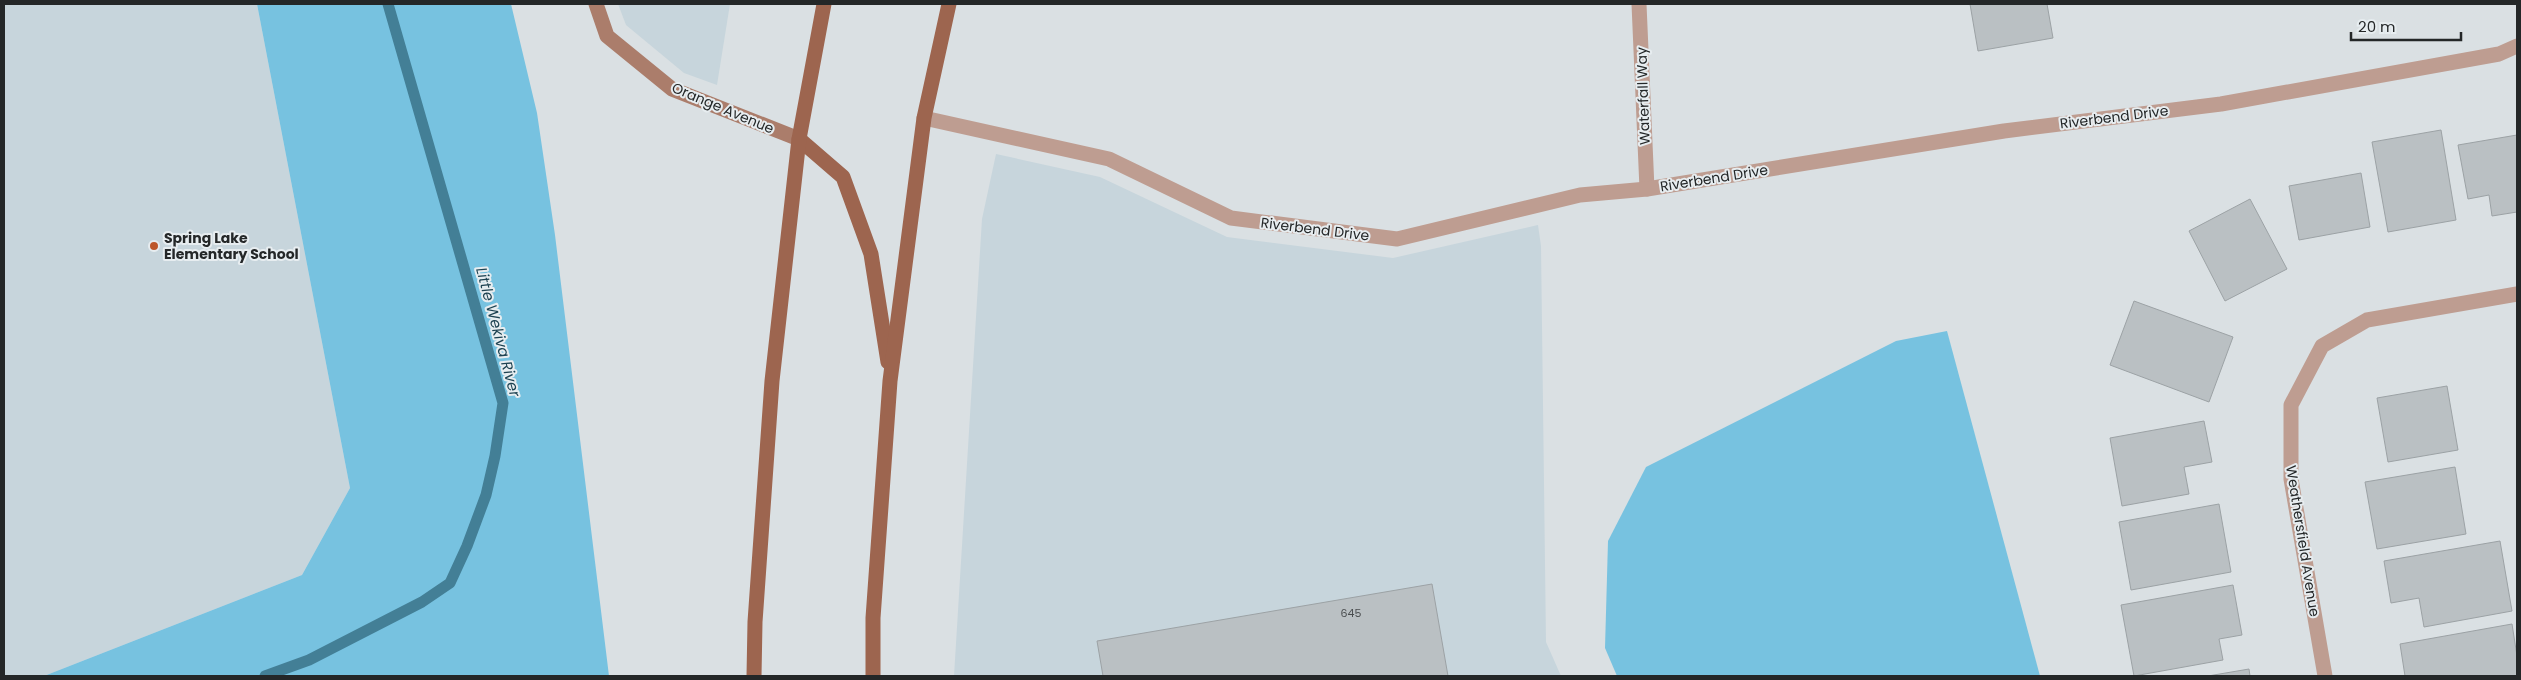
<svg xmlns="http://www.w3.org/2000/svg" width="2521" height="680" viewBox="0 0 2521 680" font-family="Poppins,sans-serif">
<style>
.built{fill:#c7d5dc}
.green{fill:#77c2e0}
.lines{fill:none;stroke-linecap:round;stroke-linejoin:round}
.stream{stroke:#437f96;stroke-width:11}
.building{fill:#bac0c3;stroke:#9ca2a5}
.street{stroke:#be9d91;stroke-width:15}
.secondary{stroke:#ab7d6b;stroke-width:15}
.primary{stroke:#9d654f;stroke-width:15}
.poi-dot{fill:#bd572b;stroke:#e7edf0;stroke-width:2}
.labels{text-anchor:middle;stroke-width:4;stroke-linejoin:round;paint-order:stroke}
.number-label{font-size:11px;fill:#4a4d4f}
.street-label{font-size:14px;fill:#242728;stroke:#e7edf0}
.poi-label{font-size:14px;font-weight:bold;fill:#242728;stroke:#e7edf0;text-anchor:start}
.water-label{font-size:15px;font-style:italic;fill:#1d4251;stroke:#e7edf0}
</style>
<rect width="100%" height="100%" fill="#dae0e3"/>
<!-- built -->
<g class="built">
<path d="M4,4H257L350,488L302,575L44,676H4Z"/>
<path d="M618,4H730L717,85L684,73L626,25Z"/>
<path d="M996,154L1100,177L1227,237L1393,258L1538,225L1541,246L1546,642L1561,676H954L982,219Z"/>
</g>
<!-- green -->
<g class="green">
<path d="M257,4H511L537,113L555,235L609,676H44L302,575L350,488Z"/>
<path d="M1947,331L2040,676H1617L1605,648L1608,541L1646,467L1896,341Z"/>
</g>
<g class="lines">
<!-- stream -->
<path class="stream" d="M265,676L309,660L422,602L450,583L467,546L486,495L495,456L503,403L388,4"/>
</g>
<!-- building -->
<g class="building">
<path d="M1970,4H2047L2053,38L1978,51Z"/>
<path d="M2441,130L2456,220L2388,232L2372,142Z"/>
<path d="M2517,135V212L2492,216L2489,195L2468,199L2458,145Z"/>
<path d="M2361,173L2370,227L2299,240L2289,186Z"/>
<path d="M2250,199L2287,269L2225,301L2189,231Z"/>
<path d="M2134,301L2233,337L2209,402L2110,365Z"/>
<path d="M2447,386L2458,450L2388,462L2377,398Z"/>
<path d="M2204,421L2212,462L2184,467L2189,494L2122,506L2110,438Z"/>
<path d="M2455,467L2466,534L2377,549L2365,482Z"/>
<path d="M2219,504L2231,572L2131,590L2119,522Z"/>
<path d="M2500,541L2512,611L2424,627L2419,598L2391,603L2384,561Z"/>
<path d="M1432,584L1448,676H1103L1097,641Z"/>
<path d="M2233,585L2242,635L2219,639L2223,660L2134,676L2121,605Z"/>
<path d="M2512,624L2517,656V676H2405L2400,644Z"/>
<path d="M2249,669L2250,676H2208Z"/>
</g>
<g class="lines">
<!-- street -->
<g class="street">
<path d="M1639,4L1647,189"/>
<path d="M924,118L1109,159L1231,218L1397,239L1580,195L1647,189L2004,131L2221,104L2499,54L2517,46"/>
<path d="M2325,676L2291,479V405L2322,346L2367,320L2517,294"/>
</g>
<!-- secondary -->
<path class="secondary" d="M596,4L607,36L672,89L799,139"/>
<!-- primary -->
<g class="primary">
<path d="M799,139L843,177L871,254L888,362"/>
<path d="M754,676L755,622L772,381L799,139L824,4"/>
<path d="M873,676V618L890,381L924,118L949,4"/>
</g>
</g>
<!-- markers -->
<circle class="poi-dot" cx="154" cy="246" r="5"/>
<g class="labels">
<!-- number labels -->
<g class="number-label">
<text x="1351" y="617">645</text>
</g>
<!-- street labels -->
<g class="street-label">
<text transform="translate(1643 96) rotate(-92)" y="5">Waterfall Way</text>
<text transform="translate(723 108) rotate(23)" y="5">Orange Avenue</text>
<text transform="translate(2114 117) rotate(-7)" y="5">Riverbend Drive</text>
<text transform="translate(1714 178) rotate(-9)" y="5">Riverbend Drive</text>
<text transform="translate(1315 229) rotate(7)" y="5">Riverbend Drive</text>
<text transform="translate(2303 541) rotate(81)" y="5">Weathersfield Avenue</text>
</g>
<!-- poi labels -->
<g class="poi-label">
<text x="164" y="243">Spring Lake<tspan x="164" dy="16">Elementary School</tspan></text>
</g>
<!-- water labels -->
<g class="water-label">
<text transform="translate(498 332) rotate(75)" y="5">Little Wekiva River</text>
</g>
</g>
<!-- border -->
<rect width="2521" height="680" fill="none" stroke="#242728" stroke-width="10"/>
<!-- scale -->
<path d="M2351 32v8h110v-8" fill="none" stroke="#242728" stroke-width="2.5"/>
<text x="2358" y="32" font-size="15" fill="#242728" stroke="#e7edf0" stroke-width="4" paint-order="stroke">20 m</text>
</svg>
